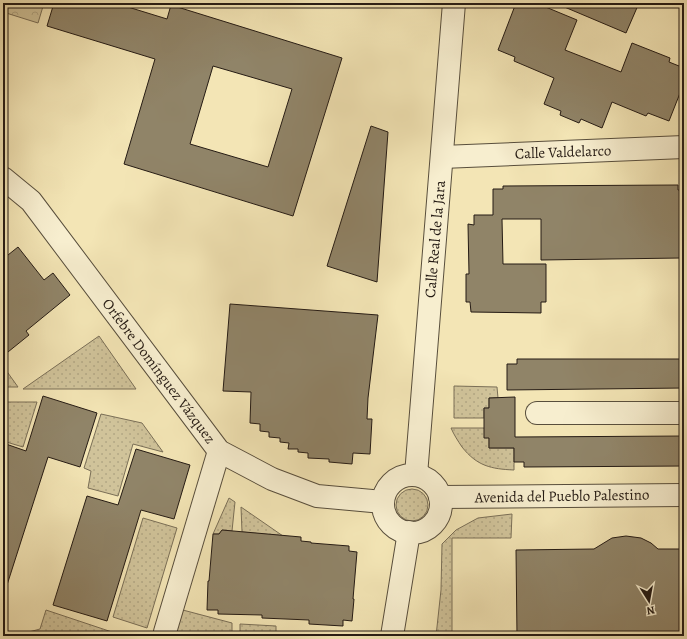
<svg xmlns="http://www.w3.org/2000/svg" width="687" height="639" viewBox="0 0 687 639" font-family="Alegreya,serif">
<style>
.grass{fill:url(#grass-dots);stroke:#7a6f57}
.park{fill:url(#park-crowns);stroke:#7a6f57}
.building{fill:#908468;stroke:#251b14;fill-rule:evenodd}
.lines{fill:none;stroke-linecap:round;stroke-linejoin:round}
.minor-casing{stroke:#584e3c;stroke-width:24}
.minor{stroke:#f7eecf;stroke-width:22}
.labels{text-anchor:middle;stroke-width:3.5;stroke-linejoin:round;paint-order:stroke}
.street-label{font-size:15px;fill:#251b14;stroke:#f7eecf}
</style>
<defs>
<pattern id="grass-dots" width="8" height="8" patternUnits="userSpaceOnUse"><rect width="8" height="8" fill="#d0c39a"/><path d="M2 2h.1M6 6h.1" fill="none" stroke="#b2a784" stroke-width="1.8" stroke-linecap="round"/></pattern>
<pattern id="park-crowns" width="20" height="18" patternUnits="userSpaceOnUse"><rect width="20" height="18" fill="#d0c39a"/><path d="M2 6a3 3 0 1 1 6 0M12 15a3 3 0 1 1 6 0" fill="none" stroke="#b2a784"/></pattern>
</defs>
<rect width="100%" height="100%" fill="#f3e5b5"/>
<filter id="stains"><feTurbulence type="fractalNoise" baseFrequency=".005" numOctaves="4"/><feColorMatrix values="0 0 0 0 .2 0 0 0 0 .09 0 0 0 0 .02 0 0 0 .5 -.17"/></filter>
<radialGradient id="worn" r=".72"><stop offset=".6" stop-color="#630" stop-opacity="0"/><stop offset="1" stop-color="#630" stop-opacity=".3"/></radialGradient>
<!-- grass -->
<g class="grass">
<path d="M99,336L136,389H23Z"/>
<path d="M3,366L18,387H3Z"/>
<path d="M454,386L497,387L498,398H489V408H484V418H454Z"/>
<path d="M3,402H37L23,447L3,441Z"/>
<path d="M101,414L142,423L163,452L133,444L118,496L88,488L91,471L84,468Z"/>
<path d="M451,428H484L489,438V448H514V470C491,469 477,466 462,447C458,441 454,435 451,428Z"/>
<circle cx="412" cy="505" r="16"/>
<path d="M229,498L235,502L232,531L222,530L219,534H213Z"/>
<path d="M241,507L283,536L242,532Z"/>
<path d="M512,514L511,538H452V636H436L441,590L442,544L456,530L478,518Z"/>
<path d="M143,518L177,528L147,628L113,617Z"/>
<path d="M179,609L232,623V636H172Z"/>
<path d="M46,610L121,635L123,636H23L25,633L40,629Z"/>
<path d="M240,624L276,626V636H240Z"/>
</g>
<!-- park -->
<path class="park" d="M3,3H44L38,23L3,12Z"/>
<!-- building -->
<g class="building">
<path d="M54,3H115L167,19L171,5L342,58L293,216L124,164L155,59L47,26ZM213,66L292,89L268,167L190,144Z"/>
<path d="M516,3H536L577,20L565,50L621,72L632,43L670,58L669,62L684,68V83L669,121L648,113L646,116L612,102L602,128L581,119L579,123L560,115L561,111L544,104L554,78L514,61L515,57L498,50Z"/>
<path d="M555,3H639L626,33Z"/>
<path d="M371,126L388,132L377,282L327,266Z"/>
<path d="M678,185V190H684V254H680V258L541,260V219H502L503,264H546V302H541V313L471,312L470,302H466V274H469L468,224L474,225V215H493V189H503V186Z"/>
<path d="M18,247L44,280L53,273L70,295L26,331L29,335L3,356V259Z"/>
<path d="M230,304L378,315L368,398L367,419H372L370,454L353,453L352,464L329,462V459L308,458V453L298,452V449H288L289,443L280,442V438L269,437V432L260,431V424L250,423L251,392L223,391Z"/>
<path d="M517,359H684V388L507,390V364H517Z"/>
<path d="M43,396L97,413L80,467L48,457L7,585L3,584V443L26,451Z"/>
<path d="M515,397V437L684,436V466L524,467V462H514V448H489V438H484V408H489V398Z"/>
<path d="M136,449L190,465L174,519L141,510L107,621L53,605L87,496L118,505Z"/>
<path d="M222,530L301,537V541L311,542V543L349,546V551L357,552L353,599H354L352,621L343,620V626L309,624V620L262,618V615L218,614V610H207L208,581H209L213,534H219Z"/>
<path d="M626,536L641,538L651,543L658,549H684V636H517L516,550L594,549L612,538Z"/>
</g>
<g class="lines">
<!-- minor casing -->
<g class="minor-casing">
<g id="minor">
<path d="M442,157L684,147"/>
<path d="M3,178L31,201L219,451L272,479L317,496L383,502"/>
<path d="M537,413H684"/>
<path d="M416,475L454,3"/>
<circle cx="412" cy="504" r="29"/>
<path d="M440,497L684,495"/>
<path d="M165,632L219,451"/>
<path d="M392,636L409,532"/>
</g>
</g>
<!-- minor -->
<use href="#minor" class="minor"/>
</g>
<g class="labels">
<!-- street labels -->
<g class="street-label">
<text transform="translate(563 152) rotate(-2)" y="5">Calle Valdelarco</text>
<text transform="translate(435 239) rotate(-85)" y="5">Calle Real de la Jara</text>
<text transform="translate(159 371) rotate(53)" y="5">Orfebre Domínguez Vázquez</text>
<text transform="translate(562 496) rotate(-1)" y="5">Avenida del Pueblo Palestino</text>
</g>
</g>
<!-- margin -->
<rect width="687" height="639" fill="none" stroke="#f3e5b5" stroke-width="16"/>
<rect x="4" y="4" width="679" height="631" fill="none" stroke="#251b14" stroke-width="2"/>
<rect x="8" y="8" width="671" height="623" fill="none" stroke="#251b14"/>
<!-- north arrow -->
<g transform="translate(649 601) rotate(169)" stroke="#f7eecf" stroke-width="3" paint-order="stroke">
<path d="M0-3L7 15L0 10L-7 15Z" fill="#251b14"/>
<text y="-6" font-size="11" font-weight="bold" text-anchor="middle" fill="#251b14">N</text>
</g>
<rect width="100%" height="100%" filter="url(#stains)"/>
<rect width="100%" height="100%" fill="url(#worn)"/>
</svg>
